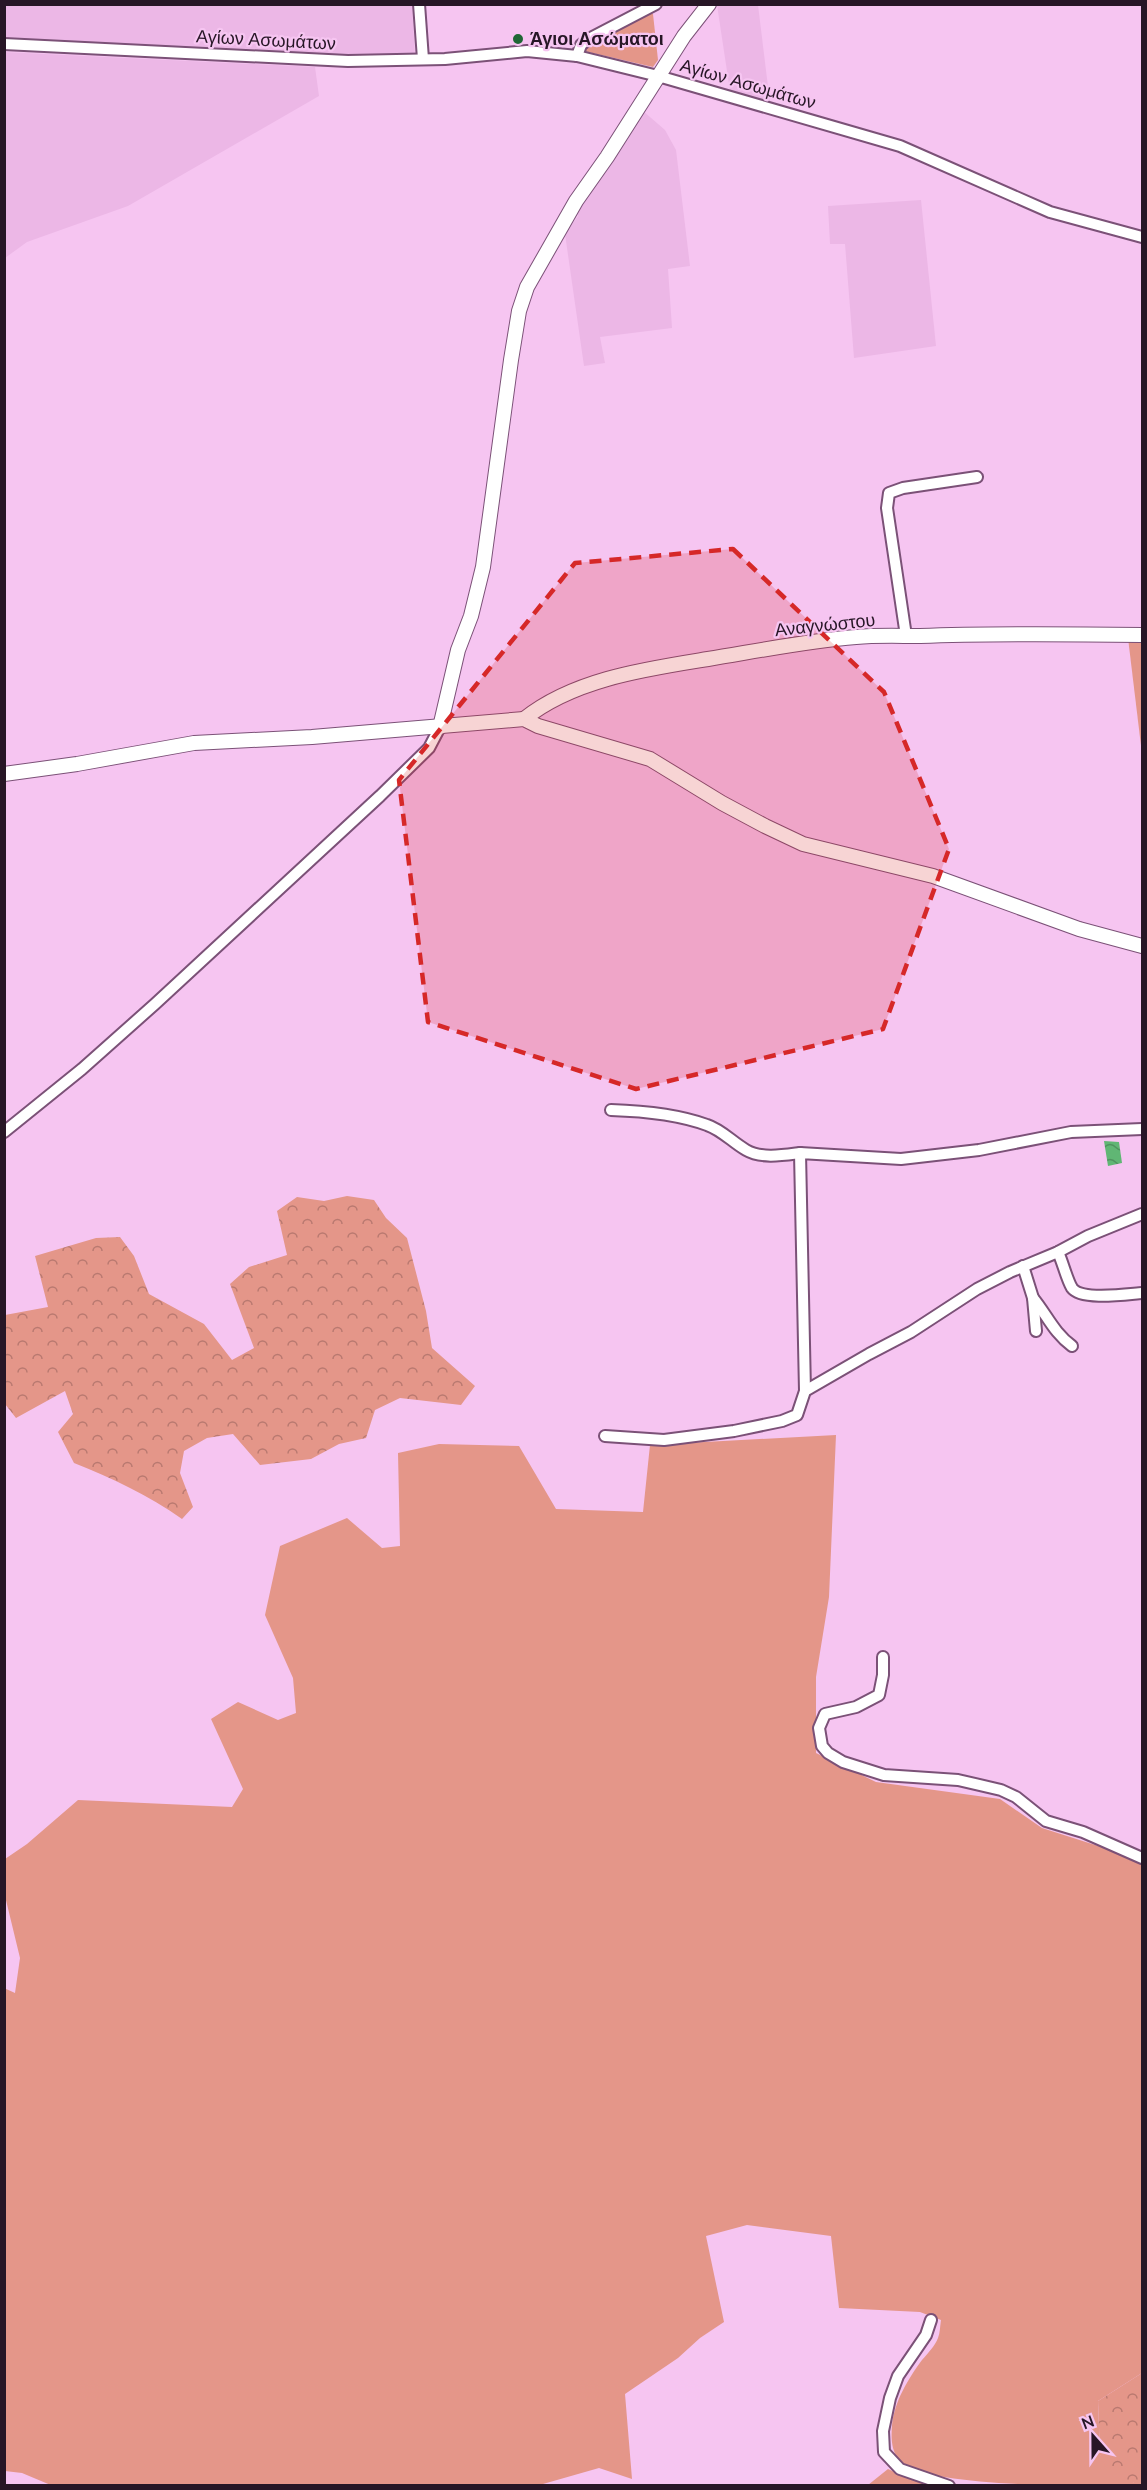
<svg xmlns="http://www.w3.org/2000/svg" width="1147" height="2490" viewBox="0 0 1147 2490" font-family="'Nunito Sans',sans-serif">
<style>
.built{fill:#ecb7e6}
.green{fill:#e49689}
.forest{fill:url(#forest-crowns)}
.water{fill:url(#water-waves)}
.lines{fill:none;stroke-linecap:round;stroke-linejoin:round}
.minor-casing{stroke:#7b5177;stroke-width:14}
.tertiary-casing{stroke:#7b5177;stroke-width:16}
.minor{stroke:#fff;stroke-width:10}
.tertiary{stroke:#fff;stroke-width:14}
.marked{fill:#d62828;fill-opacity:0.2;stroke:#d62828;stroke-width:4.5;stroke-dasharray:12 8;stroke-linejoin:round}
.poi-dot{fill:#1f6735;stroke:#f6c5f1;stroke-width:2}
.labels{text-anchor:middle;stroke-width:4.5;stroke-linejoin:round;paint-order:stroke}
.poi-label{font-size:18px;font-weight:bold;fill:#271626;stroke:#f6c5f1;text-anchor:start}
.street-label{font-size:18px;fill:#271626;stroke:#f6c5f1}
</style>
<defs>
<pattern id="forest-crowns" width="20" height="18" patternUnits="userSpaceOnUse" patternTransform="scale(1.5)"><rect width="20" height="18" fill="#e49689"/><path d="M2 6a3 3 0 1 1 6 0M12 15a3 3 0 1 1 6 0" fill="none" stroke="#b97970"/></pattern>
<pattern id="water-waves" width="16" height="10" patternUnits="userSpaceOnUse" patternTransform="scale(1.5)"><rect width="16" height="10" fill="#60b674"/><path d="M0 5q4-4 8 0t8 0" fill="none" stroke="#4f935f"/></pattern>
</defs>
<rect width="100%" height="100%" fill="#f6c5f1"/>
<!-- built -->
<g class="built">
<path d="M4,5H412L415,55L353,58L5,41Z"/>
<path d="M717,5H758L770,103L730,91Z"/>
<path d="M4,52L315,67L319,96L128,206L27,242L5,258Z"/>
<path d="M643,111L665,130L676,150L690,266L668,269L672,328L600,337L605,363L584,366L565,234L578,216L576,212Z"/>
<path d="M921,200L936,346L854,358L845,244H830L828,206Z"/>
</g>
<!-- green -->
<g class="green">
<path d="M643,13L653,14L658,60L653,67L584,51L588,41Z"/>
<path d="M1128,638H1142V754Z"/>
<path d="M836,1435L829,1597L816,1677V1753L876,1782L1000,1799L1042,1828L1142,1860V2373L1098,2401L1100,2455L1134,2483H1142V2485C1095,2485 932,2490 900,2461C891,2452 891,2437 892,2426C894,2402 908,2379 922,2360C927,2354 935,2346 938,2338C940,2333 940,2326 941,2320L920,2312L839,2308L831,2236L747,2225L706,2236L724,2322L700,2338L678,2358L625,2394L632,2479L599,2468L536,2486H53L22,2473L5,2471L4,1988L15,1993L20,1958L5,1896V1859L27,1844L78,1800L232,1807L243,1789L211,1719L238,1702L278,1720L296,1713L293,1678L265,1615L280,1546L347,1518L382,1548L400,1546L398,1453L439,1444L519,1446L556,1509L643,1512L650,1445Z"/>
<path d="M888,2469L912,2480L931,2485H868Z"/>
</g>
<!-- forest -->
<g class="forest">
<path d="M347,1196L374,1200L386,1218L407,1238L426,1311L432,1348L475,1386L461,1405L400,1398L375,1410L366,1438L339,1444L311,1459L260,1465L233,1434L207,1438L184,1451L180,1473L193,1507L182,1519C148,1495 112,1478 74,1463L58,1432L73,1414L65,1391L16,1418L5,1404V1315L48,1307L35,1256L96,1238L120,1237L134,1256L149,1294L204,1324L232,1360L254,1348L230,1284L249,1267L287,1255L277,1211L297,1197L324,1201Z"/>
<path d="M1142,2373V2483H1134L1108,2474L1100,2455L1098,2401Z"/>
</g>
<!-- water -->
<path class="water" d="M1104,1141L1119,1142L1122,1163L1108,1166Z"/>
<g class="lines">
<!-- minor casing -->
<g class="minor-casing">
<g id="minor">
<path d="M419,4L423,59"/>
<path d="M4,44L348,61L445,59L527,51L577,56L658,76L900,146L1050,212L1142,237"/>
<path d="M577,56L581,45L587,40L656,4"/>
<path d="M906,636L887,508L889,493L903,488L977,477"/>
<path d="M611,1110C643,1111 677,1114 707,1125C722,1130 732,1142 746,1150C761,1159 784,1155 800,1153"/>
<path d="M4,1132L82,1069L155,1004L380,796L429,748L440,727"/>
<path d="M1058,1252C1063,1263 1067,1280 1072,1288C1081,1301 1128,1294 1142,1293"/>
<path d="M1023,1266L1033,1298L1036,1331"/>
<path d="M1033,1298C1047,1315 1054,1333 1072,1346"/>
<path d="M805,1391L800,1153L901,1159L979,1150L1071,1132L1142,1129"/>
<path d="M605,1436L664,1440L734,1431L782,1421L797,1415L805,1391L869,1354L911,1332L977,1289L1010,1272L1058,1252L1088,1236L1142,1214"/>
<path d="M883,1657V1675L879,1695L856,1707L825,1714L819,1728L822,1746L828,1753L843,1762L884,1775L958,1780L1001,1790L1016,1797L1046,1821L1083,1832L1142,1858"/>
<path d="M931,2320L926,2335L898,2376L890,2398L883,2431L884,2452L900,2469L949,2486"/>
</g>
</g>
<!-- tertiary casing -->
<g class="tertiary-casing">
<g id="tertiary">
<path d="M524,719C574,679 646,669 708,659C757,651 806,641 856,637C877,635 899,636 920,636C994,633 1068,634 1142,635"/>
<path d="M440,727L458,650L471,616L483,567L511,360L519,311L527,287L576,201L607,157L684,36L709,4"/>
<path d="M4,774L77,764L194,743L312,737L524,719L538,726L650,759L722,803L765,826L803,844L933,876L1079,929L1142,946"/>
</g>
</g>
<!-- minor -->
<use href="#minor" class="minor"/>
<!-- tertiary -->
<use href="#tertiary" class="tertiary"/>
</g>
<!-- marked area -->
<path class="marked" d="M733,549L884,692L949,849L883,1029L636,1089L428,1022L399,780L575,563Z"/>
<!-- markers -->
<circle class="poi-dot" cx="518" cy="39" r="6"/>
<g class="labels">
<!-- poi labels -->
<g class="poi-label">
<text x="530" y="45">Άγιοι Ασώματοι</text>
</g>
<!-- street labels -->
<g class="street-label">
<text transform="translate(266 40) rotate(3)" y="6">Αγίων Ασωμάτων</text>
<text transform="translate(748 84) rotate(16)" y="6">Αγίων Ασωμάτων</text>
<text transform="translate(825 625) rotate(-6)" y="6">Αναγνώστου</text>
</g>
</g>
<!-- border -->
<rect width="1147" height="2490" fill="none" stroke="#271626" stroke-width="12"/>
<!-- north arrow -->
<g transform="translate(1093 2436) rotate(339)" stroke="#f6c5f1" stroke-width="4.5" paint-order="stroke">
<path d="M0-4.5L10 22L0 15L-10 22Z" fill="#271626"/>
<text y="-9" font-size="16" font-weight="bold" text-anchor="middle" fill="#271626">N</text>
</g>
</svg>
